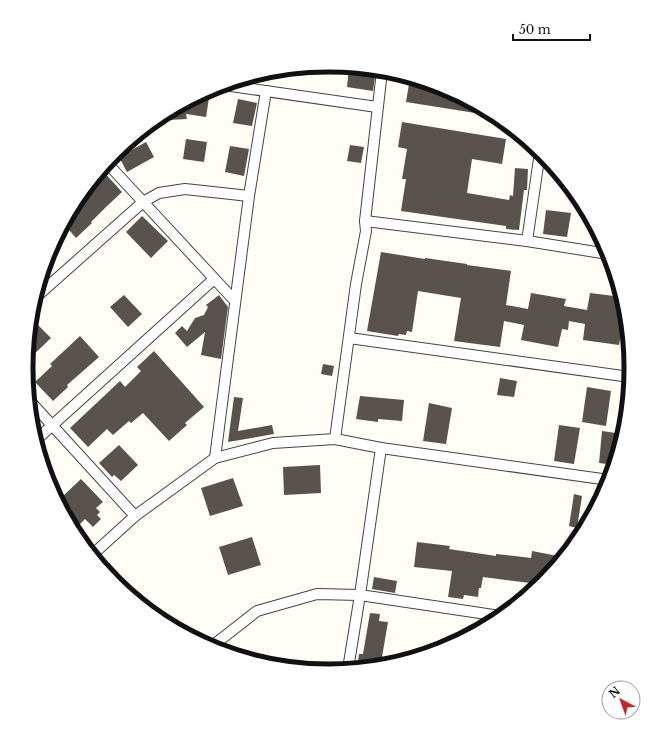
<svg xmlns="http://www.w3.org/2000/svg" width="657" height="736" viewBox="0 0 657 736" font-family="'Libre Baskerville',serif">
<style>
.building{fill:#5a524d}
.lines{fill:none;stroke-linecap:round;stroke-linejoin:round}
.minor-casing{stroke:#444;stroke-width:12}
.minor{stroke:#fff;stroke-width:10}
.rim{fill:none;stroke:#111;stroke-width:5}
</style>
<rect width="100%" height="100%" fill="#fffdf5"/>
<!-- building -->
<g class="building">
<path d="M349,68L376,70L373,91L347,87Z"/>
<path d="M410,78L444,89L494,115V116L406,102Z"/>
<path d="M198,96L209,98L206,117L186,114L187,119L168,120L167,113Z"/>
<path d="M238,99L257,103L252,126L233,123Z"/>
<path d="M402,122L506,139L502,164L472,159L467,193L509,200L510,195L513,196L515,168L528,169L527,190H524L519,230L506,229V226L401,211L406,179H402L407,149L398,147Z"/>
<path d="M186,139L207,142L204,162L183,159Z"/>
<path d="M146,142L154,157L127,172L119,157Z"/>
<path d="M350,145L364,147L361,163L347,161Z"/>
<path d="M230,146L249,149L244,176L225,172Z"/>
<path d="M102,170L122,192L106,207L91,222L92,223L76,238L64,224L77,200Z"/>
<path d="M546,210L571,213L567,237L543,234Z"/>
<path d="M142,216L168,241L151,258L126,232Z"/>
<path d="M381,252L425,259V258L467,264V265L511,271L506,305L528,309L531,293L566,299L564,306L587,310L590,293L622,297L624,305L623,314H626L627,330L622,329L619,345L583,340L585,324L569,321L568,330L562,329L558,347L521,340L524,325L504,321L500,347L454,341L461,298L418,291L412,332L407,331L406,335L399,334L398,336L367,331Z"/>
<path d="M124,295L142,314L128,327L110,307Z"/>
<path d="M219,295L228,307L221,359L201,355L205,332L187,347L175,333L182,326L187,331L195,318L204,315L208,307L206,305Z"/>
<path d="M31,318L51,338L27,361L29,337Z"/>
<path d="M80,336L99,357L67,385L68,387L53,401L35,382L52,366L50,364Z"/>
<path d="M154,351L204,407L185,423L187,425L169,441L143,413L131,423L129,421L113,435L107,429L88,447L70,428L120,381L125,387L141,371L137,367Z"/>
<path d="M323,364L334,366L332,376L321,374Z"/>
<path d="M500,378L517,381L514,397L497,395Z"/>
<path d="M587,387L611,391L606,426L582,422Z"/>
<path d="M360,396L404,400L402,421L378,419V422L356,419Z"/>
<path d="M234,397L243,398L238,431L272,425L274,434L228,442Z"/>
<path d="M429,403L452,408L446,444L423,441Z"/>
<path d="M559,425L580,428L574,464L554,461Z"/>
<path d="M602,431L623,434L614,465L599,463Z"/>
<path d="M119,445L138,465L121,481L114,475L112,477L99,463Z"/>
<path d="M320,465L321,493L284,495L283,467Z"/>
<path d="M233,478L243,506L210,516L201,488Z"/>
<path d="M81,479L103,502L96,508L100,512L97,515L101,519L93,527L85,519L74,530L59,502L64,498L63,496Z"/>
<path d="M574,494L582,496L577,528L569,526Z"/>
<path d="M252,537L261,565L228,575L219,547Z"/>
<path d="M417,542L450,546L449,549L496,556V554L531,558L532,551L563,557L542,582L529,593L530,583L483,577L481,588H479L478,597L464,595L463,599L448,597L452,571L414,567Z"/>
<path d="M374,577L397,581L395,593L372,589Z"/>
<path d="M370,613L380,614L379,621L388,622L382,657L405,659L387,665L357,668L359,654H363Z"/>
</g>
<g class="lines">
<!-- minor casing -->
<g class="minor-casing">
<g id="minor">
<path d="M224,85L377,107"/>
<path d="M107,163L235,301"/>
<path d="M365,221L527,241L608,254"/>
<path d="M527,241L540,152"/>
<path d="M35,298L143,202L159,193L185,189L249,196"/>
<path d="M349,338L630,377"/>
<path d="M29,400L135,516"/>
<path d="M335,439L356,284L366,231L365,221L382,71"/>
<path d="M36,440L214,279"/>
<path d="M215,458L249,196L266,91"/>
<path d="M92,555L135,516L215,458L273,443L335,439L381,448L609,480"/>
<path d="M211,647L257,611L317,594L360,595L500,616"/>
<path d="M348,669L360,595L381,448"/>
</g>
</g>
<!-- minor -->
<use href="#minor" class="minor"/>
</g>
<!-- crop -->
<path d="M0 0H657V736H0ZM328 72H329A295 295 0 0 1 624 367V369A295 295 0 0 1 329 664H328A295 295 0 0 1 33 369V367A295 295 0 0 1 328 72Z" fill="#fff" fill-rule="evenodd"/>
<path class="rim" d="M328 72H329A295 295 0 0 1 624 367V369A295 295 0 0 1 329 664H328A295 295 0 0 1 33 369V367A295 295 0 0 1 328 72Z"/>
<!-- north arrow -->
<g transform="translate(621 700) rotate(319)"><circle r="19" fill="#ffffff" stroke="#a0a0a0"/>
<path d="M0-3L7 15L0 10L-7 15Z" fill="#c4262e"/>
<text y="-6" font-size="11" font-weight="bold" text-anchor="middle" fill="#111111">N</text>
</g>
<!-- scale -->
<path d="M513 34v6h77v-6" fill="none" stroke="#111111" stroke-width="2"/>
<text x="519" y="34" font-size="12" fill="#111111" stroke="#ffffff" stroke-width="3" paint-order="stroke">50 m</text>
</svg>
